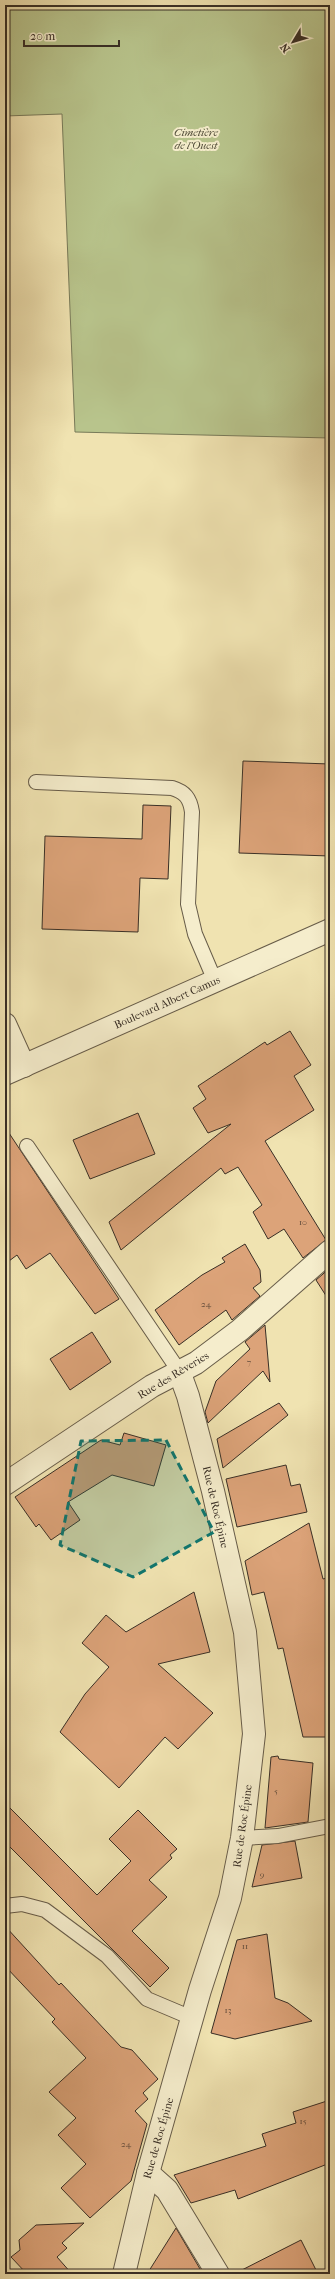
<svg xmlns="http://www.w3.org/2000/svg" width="335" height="2279" viewBox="0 0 335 2279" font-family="'IM FELL French Canon',serif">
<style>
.green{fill:#b8c48c;stroke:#787a59}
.building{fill:#dca379;stroke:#392f26}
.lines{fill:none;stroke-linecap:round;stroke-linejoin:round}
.lane-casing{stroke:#675c49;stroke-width:16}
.street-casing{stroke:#675c49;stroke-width:24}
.lane{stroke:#f5edcc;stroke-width:14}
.street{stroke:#f5edcc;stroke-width:22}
.marked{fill:#0f766e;fill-opacity:0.2;stroke:#0f766e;stroke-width:3;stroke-dasharray:8 5;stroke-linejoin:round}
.labels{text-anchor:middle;stroke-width:4;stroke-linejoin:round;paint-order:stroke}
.number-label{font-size:9px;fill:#624c3b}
.park-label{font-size:11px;font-style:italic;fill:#524d3a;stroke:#f5edcc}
.street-label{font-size:11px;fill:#392f26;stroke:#f5edcc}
</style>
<rect width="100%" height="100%" fill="#f0e3b1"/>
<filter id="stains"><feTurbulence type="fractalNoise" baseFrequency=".005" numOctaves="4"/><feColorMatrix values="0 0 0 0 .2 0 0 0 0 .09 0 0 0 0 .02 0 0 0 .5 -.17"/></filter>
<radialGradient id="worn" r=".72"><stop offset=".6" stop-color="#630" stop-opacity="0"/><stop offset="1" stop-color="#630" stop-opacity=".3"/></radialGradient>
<!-- green -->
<path class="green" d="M5,5H330V438L75,432L62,114L5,116Z"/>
<!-- building -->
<g class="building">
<path d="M243,761L330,764V856L239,853Z"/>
<path d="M143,805L171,806L168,879L140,878L138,932L42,929L45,836L142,839Z"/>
<path d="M290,1031L311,1065L294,1076L314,1110L265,1141L326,1240L303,1258L284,1229L268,1239L253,1212L262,1205L238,1167L225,1174L221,1168L121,1250L109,1222L231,1124L208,1133L193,1108L206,1099L198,1086L265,1042L267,1045Z"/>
<path d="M138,1113L155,1154L90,1179L73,1140Z"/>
<path d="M5,1127L119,1299L95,1314L50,1253L26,1269L17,1255L5,1264Z"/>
<path d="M245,1244L260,1270L261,1282L253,1288L260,1296L232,1320L226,1310L179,1345L155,1310L202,1275L225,1262L222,1258Z"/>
<path d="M330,1268V1302L316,1280Z"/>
<path d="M265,1325L270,1382L263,1371L208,1423L205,1412L216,1381L250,1349L245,1342Z"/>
<path d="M92,1332L111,1362L70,1390L50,1359Z"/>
<path d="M279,1403L288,1415L223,1468L217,1439Z"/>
<path d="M124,1433L166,1445L154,1486L112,1475L68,1502L80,1520L51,1540L39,1524L36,1527L15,1497L101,1440L120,1445Z"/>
<path d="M286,1465L291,1486L300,1484L307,1512L237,1527L226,1479Z"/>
<path d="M309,1523L323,1579L330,1577V1737H303L283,1648L278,1649L264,1592L252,1595L245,1561Z"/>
<path d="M194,1592L210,1652L158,1664L213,1713L178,1749L165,1737L119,1788L60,1732L85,1694L109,1667L82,1643L106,1615L126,1632Z"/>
<path d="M278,1756L279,1759L313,1763L308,1822L265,1828L271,1757Z"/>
<path d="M5,1803L97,1895L131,1861L109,1839L138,1810L177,1849L170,1855L172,1858L149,1880L167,1897L132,1931L169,1968L150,1987L5,1842Z"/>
<path d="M295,1841L302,1878L252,1887L262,1845Z"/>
<path d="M5,1926L59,1985L61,1983L121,2047L132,2050L158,2079L143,2093L148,2099L135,2111L147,2124L131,2181L90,2218L61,2188L86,2164L58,2135L76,2118L49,2092L86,2058L52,2022L55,2019L5,1966Z"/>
<path d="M267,1934L275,1998L288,2003L312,2021L235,2039L211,2033L237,1940Z"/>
<path d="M330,2100V2163L238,2199L235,2190L191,2203L174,2175L266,2146L262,2134L296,2123L293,2112Z"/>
<path d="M84,2223L62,2243L67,2248L57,2257L72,2274H27L11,2257L20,2250L19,2240L36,2225Z"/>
<path d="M176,2228L203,2274H147Z"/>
<path d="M301,2240L318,2274H234Z"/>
</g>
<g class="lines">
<!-- lane casing -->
<g class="lane-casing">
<g id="lane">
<path d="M36,782L172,788C185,792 190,798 192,812L188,904L195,934L215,981"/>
<path d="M27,1146L179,1371"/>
<path d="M242,1838L278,1836L330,1826"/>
<path d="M5,1906L22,1904L45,1910L107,1956L147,1999L192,2018"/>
</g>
</g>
<!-- street casing -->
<g class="street-casing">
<g id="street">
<path d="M5,1024L24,1066"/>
<path d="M5,1074L330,930"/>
<path d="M5,1484L152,1386L196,1363L240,1330L330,1251"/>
<path d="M148,2173L167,2190L218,2274"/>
<path d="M124,2274L148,2173L200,1990L230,1898L242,1838L254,1734L245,1632L213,1491L188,1396L179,1371"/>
</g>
</g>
<!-- lane -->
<use href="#lane" class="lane"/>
<!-- street -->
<use href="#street" class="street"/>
</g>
<!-- marked area -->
<path class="marked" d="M166,1440L214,1532L133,1577L60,1545L81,1441Z"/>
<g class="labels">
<!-- number labels -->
<g class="number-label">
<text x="303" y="1225">10</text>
<text x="206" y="1307">24</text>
<text x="249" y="1365">7</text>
<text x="276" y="1794">5</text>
<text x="262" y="1877">9</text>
<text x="245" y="1949">11</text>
<text x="228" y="2013">13</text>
<text x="303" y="2124">15</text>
<text x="126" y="2147">24</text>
</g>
<!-- park labels -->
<g class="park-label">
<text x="196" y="136">Cimetière<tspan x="196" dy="13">de l'Ouest</tspan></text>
</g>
<!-- street labels -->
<g class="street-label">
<text transform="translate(167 1002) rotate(-24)" y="4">Boulevard Albert Camus</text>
<text transform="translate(173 1375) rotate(-31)" y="4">Rue des Rêveries</text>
<text transform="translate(216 1507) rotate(77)" y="4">Rue de Roc Épine</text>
<text transform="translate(242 1826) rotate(-82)" y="4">Rue de Roc Épine</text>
<text transform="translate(158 2138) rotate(-74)" y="4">Rue de Roc Épine</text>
</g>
</g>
<!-- margin -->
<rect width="335" height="2279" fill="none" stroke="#f0e3b1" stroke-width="20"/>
<rect x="6" y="6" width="323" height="2267" fill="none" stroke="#392f26" stroke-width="2"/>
<rect x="10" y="10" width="315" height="2259" fill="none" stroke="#392f26"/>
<!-- north arrow -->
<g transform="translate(293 42) rotate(232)" stroke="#f5edcc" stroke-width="3" paint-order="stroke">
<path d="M0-3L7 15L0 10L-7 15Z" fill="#392f26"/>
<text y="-6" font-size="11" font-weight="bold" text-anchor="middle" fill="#392f26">N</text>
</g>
<!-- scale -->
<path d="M24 40v6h95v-6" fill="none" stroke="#392f26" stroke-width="2"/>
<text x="30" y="40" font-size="12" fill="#392f26" stroke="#f5edcc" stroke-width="3" paint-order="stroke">20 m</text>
<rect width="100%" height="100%" filter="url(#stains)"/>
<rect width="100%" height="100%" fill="url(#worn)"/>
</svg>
